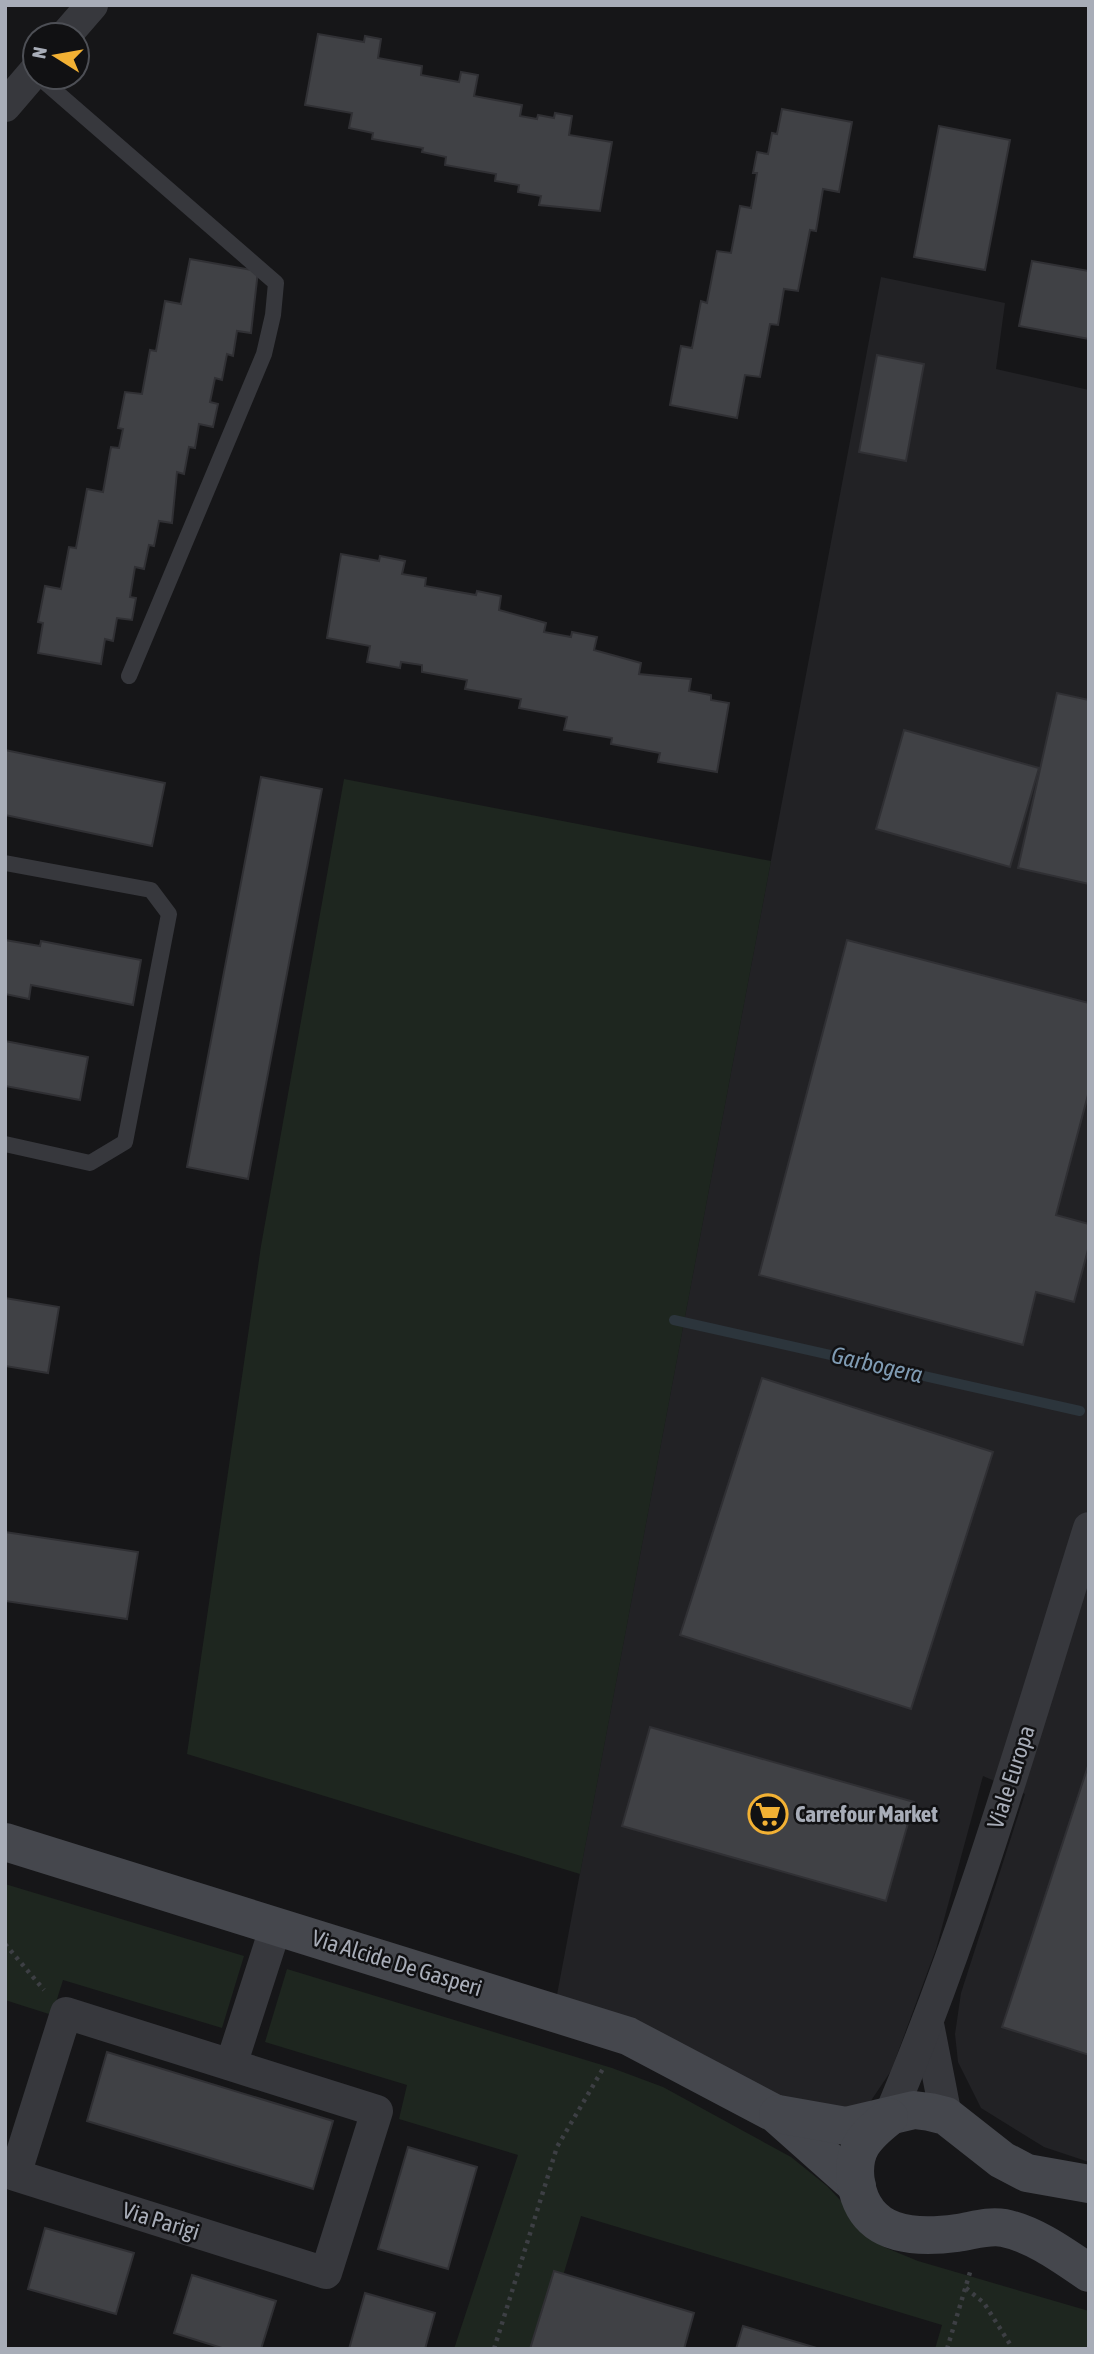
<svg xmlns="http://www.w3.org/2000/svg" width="1094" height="2354" viewBox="0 0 1094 2354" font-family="'Asap Condensed',sans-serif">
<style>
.built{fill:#222225}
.green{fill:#1e261f}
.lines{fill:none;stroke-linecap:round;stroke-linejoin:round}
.stream{stroke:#2c353c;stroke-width:10}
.building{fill:#404145;stroke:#303034;stroke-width:2}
.path{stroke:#3d3f44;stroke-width:4.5;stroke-dasharray:3.5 5;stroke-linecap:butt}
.lane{stroke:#37383d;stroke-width:16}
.street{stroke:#37383d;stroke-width:32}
.secondary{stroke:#45474d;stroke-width:38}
.labels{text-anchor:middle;stroke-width:5;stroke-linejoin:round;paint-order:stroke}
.street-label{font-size:23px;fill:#a8adb8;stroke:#111113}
.poi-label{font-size:23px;font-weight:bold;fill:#a8adb8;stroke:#111113;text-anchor:start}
.water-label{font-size:24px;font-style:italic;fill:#7f9bb3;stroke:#111113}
</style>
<rect width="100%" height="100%" fill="#161618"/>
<!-- built -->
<path class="built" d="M881,277L1005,303L996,369L1089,390V2162L1044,2147L981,2108L958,2062L955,2034L961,1993L1025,1794L983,1776L936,1949L891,2071L864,2111L811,2109L556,2000Z"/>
<!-- green -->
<g class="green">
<path d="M344,779L771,861L580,1874L187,1754L261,1246Z"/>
<path d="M5,1884L244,1956L222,2028L63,1980L52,2015L5,2000Z"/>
<path d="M287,1969L612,2068L663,2087L791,2157L827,2186L884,2247L918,2261L1089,2311V2349H935L942,2325L581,2216L541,2349H454L518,2155L399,2119L407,2085L265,2042Z"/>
</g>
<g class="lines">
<!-- stream -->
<path class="stream" d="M674,1320L1080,1411"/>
</g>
<!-- building -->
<g class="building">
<path d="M318,34L364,42L365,36L381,39L378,58L422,66L421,75L459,82L461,72L478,75L474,96L522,105L520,116L537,119L538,115L554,118L555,113L572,116L569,135L612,142L600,211L539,205L541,196L518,192L519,185L495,181L496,174L445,165L446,157L422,152L423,148L372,139L373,133L349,128L352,113L305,105Z"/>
<path d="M782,109L852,122L839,192L823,189L816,231L810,230L798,291L784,289L778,325L770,324L760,377L745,375L737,418L670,405L681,346L692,348L701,301L707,303L717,251L731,253L740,206L751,208L757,173H753L757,152L768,154L772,133L777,134Z"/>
<path d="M939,126L1010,140L985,270L914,257Z"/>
<path d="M190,259L258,271L251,333L237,331L233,356L227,354L222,380L215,378L210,402L218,404L213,427L199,424L195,448L189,447L184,474L177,472L172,523L159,521L154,546L149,545L144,569L135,567L130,597L136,598L132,620L117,618L113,641L105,639L101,664L38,653L43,623L38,622L45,586L61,589L69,547L76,548L87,489L103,492L111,447L119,448L123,429L118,428L125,392L142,394L150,350L156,351L165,301L181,304Z"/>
<path d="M1032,261L1089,271V339L1019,326Z"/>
<path d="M877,355L924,364L906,461L859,452Z"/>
<path d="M341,554L379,561L380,556L405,561L402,574L426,578L425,586L476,595L477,591L501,596L499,610L546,623L544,632L571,637L572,632L597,637L594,650L641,663L639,674L691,679L689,691L711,695V700L729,703L717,772L658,762L660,753L611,744L612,738L564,730L567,717L519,708L521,699L465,689L467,680L422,672V665L401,662L400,668L367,662L370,646L327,638Z"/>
<path d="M1057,693L1089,700V884L1018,868Z"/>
<path d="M904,730L1039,768L1010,867L876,829Z"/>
<path d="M5,750L165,783L152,846L5,815Z"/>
<path d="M261,777L322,789L248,1179L187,1167Z"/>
<path d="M5,940L40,946L41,941L141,960L133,1005L31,985L29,999L5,994Z"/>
<path d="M847,940L1089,1003V1091L1056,1215L1089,1224V1246L1074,1302L1036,1292L1023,1345L759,1275Z"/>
<path d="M5,1041L88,1057L80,1100L5,1086Z"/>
<path d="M5,1298L59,1307L48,1373L5,1366Z"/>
<path d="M762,1378L993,1452L911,1709L680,1635Z"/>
<path d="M5,1532L138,1552L127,1619L5,1601Z"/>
<path d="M650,1727L914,1802L886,1901L622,1826Z"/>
<path d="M1089,1763V2055L1002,2027Z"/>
<path d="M107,2052L333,2121L313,2189L87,2121Z"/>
<path d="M408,2147L477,2167L448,2269L378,2249Z"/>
<path d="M45,2228L134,2253L116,2314L28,2289Z"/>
<path d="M554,2271L694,2313L684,2349H530Z"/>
<path d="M192,2275L276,2301L261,2349H225L174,2333Z"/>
<path d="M365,2293L435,2313L425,2349H349Z"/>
<path d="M743,2326L820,2349H736Z"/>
</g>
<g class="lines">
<!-- path -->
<g class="path">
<path d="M5,1944L44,1990"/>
<path d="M966,2288L984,2303L1013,2349"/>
<path d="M494,2349L557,2147L604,2067"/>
<path d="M947,2349L971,2269"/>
</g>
<!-- lane -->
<g class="lane">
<path d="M39,77L276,283L273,315L264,354L129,676"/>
<path d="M5,863L151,890L169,914L125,1142L90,1163L5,1144"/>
</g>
<!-- street -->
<g class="street">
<path d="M66,35L92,5"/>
<path d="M5,106L35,71"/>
<path d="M928,2024L946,2116"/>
<path d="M231,2065L377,2111L326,2273L15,2175L66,2013L231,2065L276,1926"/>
<path d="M889,2117C970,1926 1027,1726 1089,1528"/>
</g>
<!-- secondary -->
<g class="secondary">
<path d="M5,1842L628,2036L776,2114L857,2186"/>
<path d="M778,2114L846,2126L914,2110L930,2112L946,2116L1002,2160L1027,2173L1089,2184"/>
<path d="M889,2117C865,2136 851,2150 856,2183C865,2236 913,2239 957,2233C972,2231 988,2225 1004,2228C1034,2234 1064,2256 1089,2273"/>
</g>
</g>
<!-- icons -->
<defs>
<g id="supermarket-ring" transform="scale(2.0125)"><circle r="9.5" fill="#111113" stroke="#f2b134" stroke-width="1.5"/><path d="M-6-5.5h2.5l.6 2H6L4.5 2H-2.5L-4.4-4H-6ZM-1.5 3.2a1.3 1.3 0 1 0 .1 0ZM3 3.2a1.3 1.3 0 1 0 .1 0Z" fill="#f2b134"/></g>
</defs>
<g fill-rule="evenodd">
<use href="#supermarket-ring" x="768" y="1814"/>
</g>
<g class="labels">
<!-- street labels -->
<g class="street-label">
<text transform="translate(1011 1777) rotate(-72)" y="8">Viale Europa</text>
<text transform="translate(397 1963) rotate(17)" y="8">Via Alcide De Gasperi</text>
<text transform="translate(161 2221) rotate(17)" y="8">Via Parigi</text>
</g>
<!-- poi labels -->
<g class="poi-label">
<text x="795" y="1822">Carrefour Market</text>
</g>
<!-- water labels -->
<g class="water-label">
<text transform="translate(877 1365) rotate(13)" y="8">Garbogera</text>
</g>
</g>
<!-- border -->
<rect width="1094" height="2354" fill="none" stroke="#a8adb8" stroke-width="14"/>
<!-- north arrow -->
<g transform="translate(56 56) rotate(281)"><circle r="33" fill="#111113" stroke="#4d4f55" stroke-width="2"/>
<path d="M0-5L12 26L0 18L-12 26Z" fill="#f2b134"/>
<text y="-10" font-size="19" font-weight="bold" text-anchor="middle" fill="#a8adb8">N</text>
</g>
</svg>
